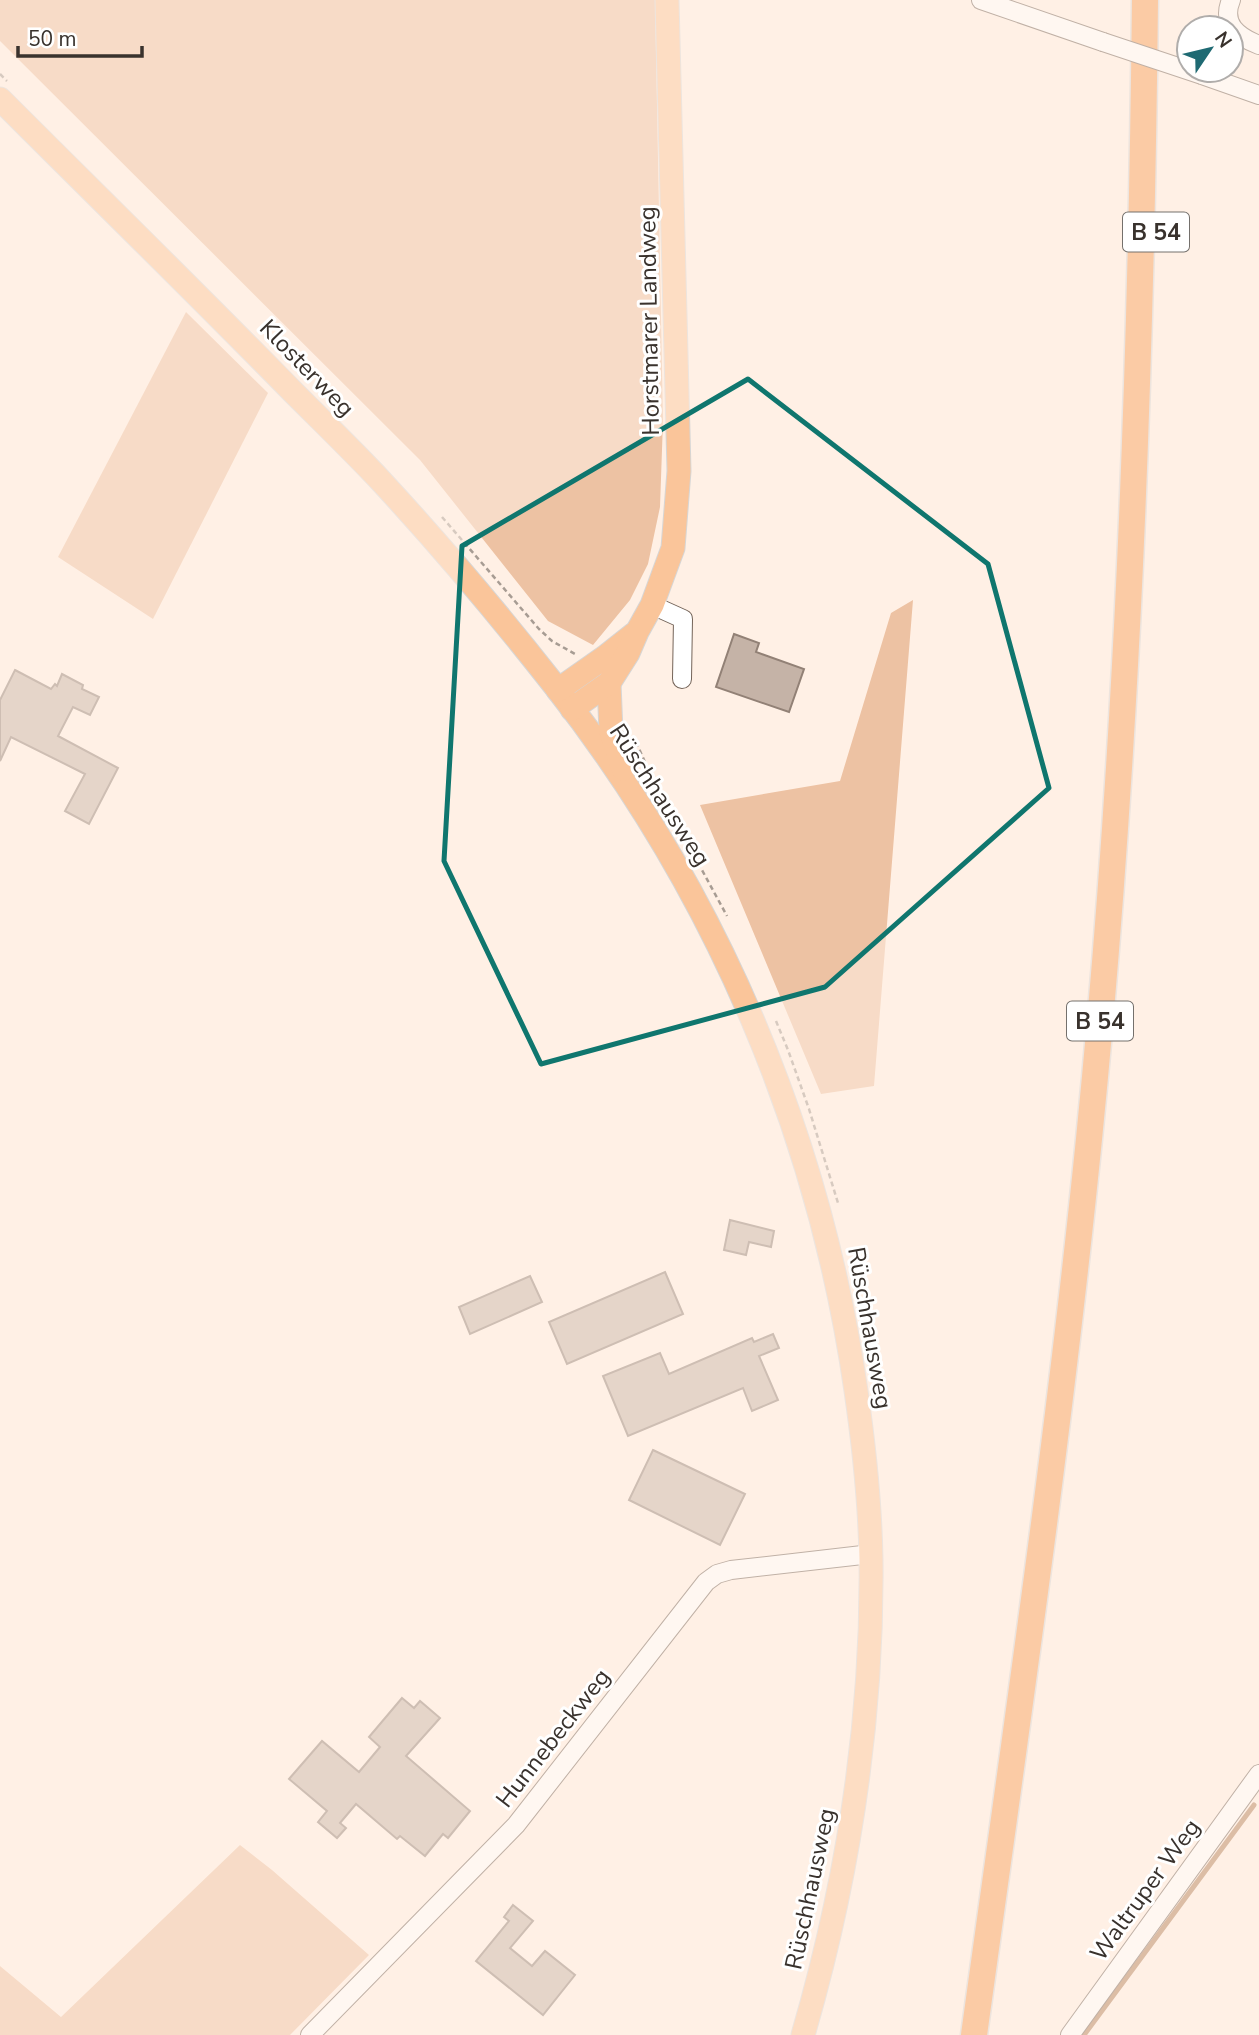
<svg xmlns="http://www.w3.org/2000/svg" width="1259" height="2035" viewBox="0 0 1259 2035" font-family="'Nunito Sans',sans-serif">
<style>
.green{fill:#edc2a3}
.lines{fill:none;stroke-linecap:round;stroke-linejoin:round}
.stream{stroke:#b17e58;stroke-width:5}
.building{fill:#c5b3a7;stroke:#928176;stroke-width:2}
.minor-casing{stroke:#746459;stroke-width:20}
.major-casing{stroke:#d7d6d5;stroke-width:25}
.highway-casing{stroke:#d7d6d5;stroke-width:29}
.path{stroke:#a79c93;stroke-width:2.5;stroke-dasharray:5 3.5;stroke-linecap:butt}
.minor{stroke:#fff;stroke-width:18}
.major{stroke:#fac59a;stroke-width:23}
.highway{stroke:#f79e57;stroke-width:26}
.minor-bridge-casing{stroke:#746459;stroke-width:20;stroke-linecap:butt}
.minor-bridge{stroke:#fff;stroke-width:18}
.marked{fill:none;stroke:#0f766e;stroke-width:5;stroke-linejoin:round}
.labels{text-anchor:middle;stroke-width:6;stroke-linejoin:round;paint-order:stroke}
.shield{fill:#fff;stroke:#74706c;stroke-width:2}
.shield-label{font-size:23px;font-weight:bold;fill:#39322d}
.street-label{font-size:24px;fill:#39322d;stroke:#fff}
</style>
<rect width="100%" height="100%" fill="#fff0e5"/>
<!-- green -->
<g class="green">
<path d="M0,0H655L663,421L660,507L648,564L630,600L593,645L548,621L420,460L0,41Z"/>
<path d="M186,312L268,393L153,619L58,557Z"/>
<path d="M913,600L874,1086L821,1094L700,805L840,781L891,613Z"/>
<path d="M240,1845L272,1870L369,1955L290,2035H0V1966L61,2017Z"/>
</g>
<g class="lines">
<!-- stream -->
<path class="stream" d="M1084,2035L1254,1805"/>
</g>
<!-- building -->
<g class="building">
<path d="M734,634L759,643L756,652L804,669L789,712L716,687Z"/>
<path d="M15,670L51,689L55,684L57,686L62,674L83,685L82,689L99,697L90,715L73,707L58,736L118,768L89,824L65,811L85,774L11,737L0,761V700Z"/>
<path d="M730,1220L774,1231L771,1247L749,1242L746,1255L724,1250Z"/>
<path d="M665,1272L683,1314L567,1364L549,1322Z"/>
<path d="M530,1276L542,1302L470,1334L459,1307Z"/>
<path d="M773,1334L779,1348L759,1356L778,1400L752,1411L743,1388L628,1436L603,1376L660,1353L669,1374L752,1338L754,1342Z"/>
<path d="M653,1450L745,1494L720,1545L629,1500Z"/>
<path d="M402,1698L414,1708L420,1701L440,1718L406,1756L470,1811L448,1838L443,1834L425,1856L400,1836L397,1839L356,1804L340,1823L346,1828L337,1838L318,1822L327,1811L289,1779L322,1741L359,1772L380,1747L369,1737Z"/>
<path d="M513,1905L533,1921L510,1948L532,1966L545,1951L575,1975L543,2015L476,1961L509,1921L504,1917Z"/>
</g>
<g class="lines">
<!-- minor casing -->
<g class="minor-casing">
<g id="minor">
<path d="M981,0L1103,42"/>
<path d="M1231,0C1221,24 1238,37 1259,45"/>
<path d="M1202,75L1259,95"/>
<path d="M652,605L683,619L682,679"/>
<path d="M310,2035L516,1825L706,1582L717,1574L731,1570L871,1554"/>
<path d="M1070,2035L1259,1774"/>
</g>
</g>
<!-- major casing -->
<g class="major-casing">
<g id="major">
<path d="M0,99C98,197 197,294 294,393C323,422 353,451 381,481C442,547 500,616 555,686C716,891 819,1133 856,1391C864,1446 870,1503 871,1559C873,1720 848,1880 803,2035"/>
<path d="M609,683L611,732L623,769"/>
<path d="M558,690L605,657L634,634"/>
<path d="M572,709L609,683L628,653L637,632L652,605L673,548L679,471L667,0"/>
</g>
</g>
<!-- highway casing -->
<g class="highway-casing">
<path id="highway" d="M974,2035C1015,1737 1059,1438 1089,1139C1127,760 1141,380 1145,0"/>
</g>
<!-- path -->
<g class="path">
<path d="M0,74L7,81"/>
<path d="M442,517L539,629L552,641L575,654"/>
<path d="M636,742L653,780L727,916"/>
<path d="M776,1021L788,1050L809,1109L838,1203"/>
<path d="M864,1315L870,1350"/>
</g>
<!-- minor -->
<use href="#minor" class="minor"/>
<!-- major -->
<use href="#major" class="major"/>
<!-- highway -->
<use href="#highway" class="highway"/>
<!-- minor-bridge casing -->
<g class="minor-bridge-casing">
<path id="minor-bridge" d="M1103,42L1202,75"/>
</g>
<!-- minor-bridge -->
<use href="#minor-bridge" class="minor-bridge"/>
</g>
<!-- marked area -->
<path d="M0 0H1259V2035H0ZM748,379L988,564L1049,788L825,987L541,1064L444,861L462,546Z" fill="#fff0e5" fill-opacity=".55" fill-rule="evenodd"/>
<path class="marked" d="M748,379L988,564L1049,788L825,987L541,1064L444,861L462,546Z"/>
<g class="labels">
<!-- shield labels -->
<g class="shield">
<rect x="1123" y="212.5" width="66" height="39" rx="5"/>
<rect x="1067" y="1001.5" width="66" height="39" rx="5"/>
</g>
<g class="shield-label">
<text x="1156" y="240">B 54</text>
<text x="1100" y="1029">B 54</text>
</g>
<!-- street labels -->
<g class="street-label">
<text transform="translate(649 321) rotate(-91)" y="8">Horstmarer Landweg</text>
<text transform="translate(307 368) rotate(46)" y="8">Klosterweg</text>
<text transform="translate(660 795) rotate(57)" y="8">Rüschhausweg</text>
<text transform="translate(870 1328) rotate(80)" y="8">Rüschhausweg</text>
<text transform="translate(553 1738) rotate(-52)" y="8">Hunnebeckweg</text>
<text transform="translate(810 1889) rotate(-78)" y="8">Rüschhausweg</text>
<text transform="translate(1145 1890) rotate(-54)" y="8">Waltruper Weg</text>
</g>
</g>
<!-- north arrow -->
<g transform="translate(1210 49) rotate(55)"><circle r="33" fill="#ffffff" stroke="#b0adab" stroke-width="2"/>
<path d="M0-5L12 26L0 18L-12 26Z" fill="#1f6a73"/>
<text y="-10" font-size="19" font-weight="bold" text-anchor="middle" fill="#39322d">N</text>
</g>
<!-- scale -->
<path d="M18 46v10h124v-10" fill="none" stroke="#39322d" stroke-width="3.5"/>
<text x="28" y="46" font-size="21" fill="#39322d" stroke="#ffffff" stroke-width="5" paint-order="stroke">50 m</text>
</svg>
